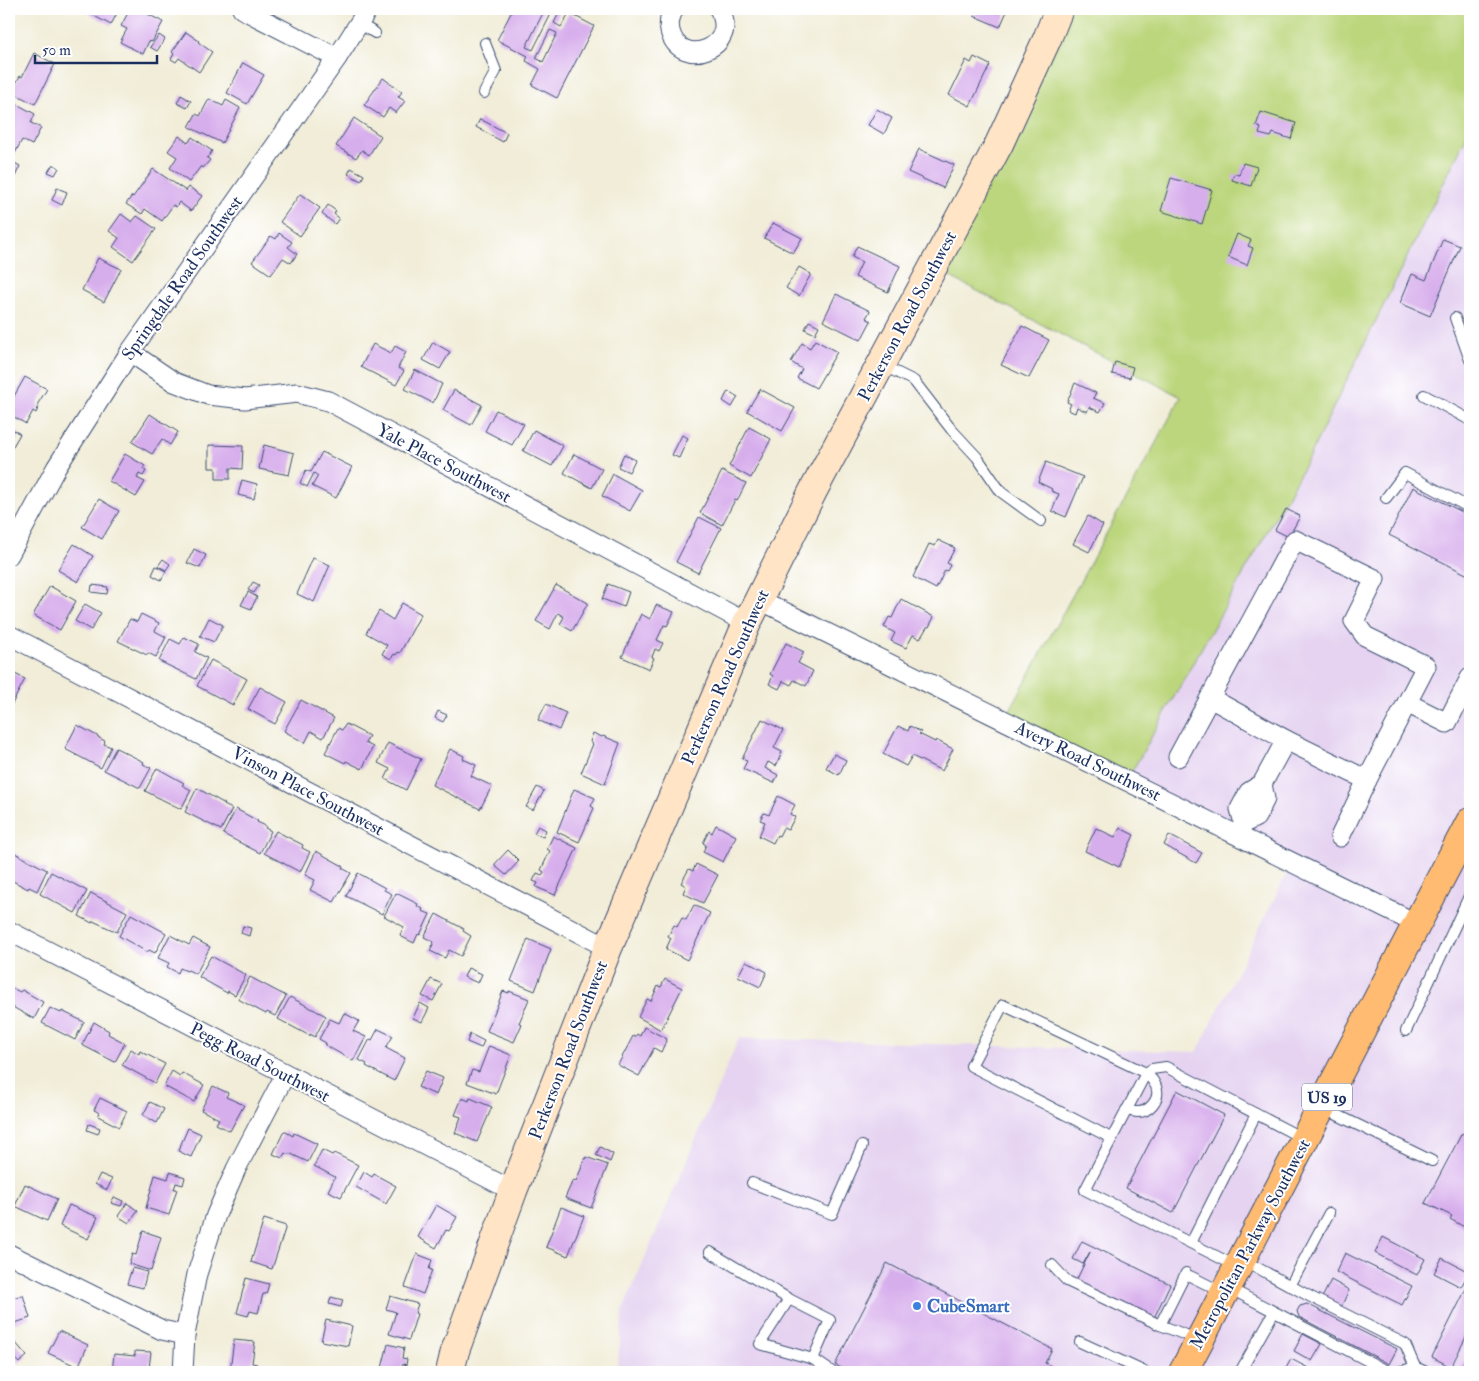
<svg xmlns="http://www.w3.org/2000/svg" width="1479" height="1381" viewBox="0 0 1479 1381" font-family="'IM FELL Double Pica',serif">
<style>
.built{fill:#e5d3f1}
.green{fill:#bbd67c;stroke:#6b826d}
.building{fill:#d7aeec;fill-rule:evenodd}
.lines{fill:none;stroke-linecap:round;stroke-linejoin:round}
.lane-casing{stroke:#3b4c70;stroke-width:12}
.street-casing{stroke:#3b4c70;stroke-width:21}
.secondary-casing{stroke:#3b4c70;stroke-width:30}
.primary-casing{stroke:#3b4c70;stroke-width:30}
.lane{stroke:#fff;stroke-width:10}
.street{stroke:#fff;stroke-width:19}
.secondary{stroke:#ffe4c6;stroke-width:28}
.primary{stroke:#febb71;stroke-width:28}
.shop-dot{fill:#3f7fe0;stroke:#fff;stroke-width:2}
.labels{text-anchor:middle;stroke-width:4;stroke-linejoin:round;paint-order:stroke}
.shield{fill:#fff;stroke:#5f6d8e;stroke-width:1}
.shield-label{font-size:16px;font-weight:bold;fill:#1b2f5e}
.street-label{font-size:18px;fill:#1b2f5e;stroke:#fff}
.shop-label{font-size:18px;font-weight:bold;fill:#366cbe;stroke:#fff;text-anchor:start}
</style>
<rect width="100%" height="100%" fill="#fff"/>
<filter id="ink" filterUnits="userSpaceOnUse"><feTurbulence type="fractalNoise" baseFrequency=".02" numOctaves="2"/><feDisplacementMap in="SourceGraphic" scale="10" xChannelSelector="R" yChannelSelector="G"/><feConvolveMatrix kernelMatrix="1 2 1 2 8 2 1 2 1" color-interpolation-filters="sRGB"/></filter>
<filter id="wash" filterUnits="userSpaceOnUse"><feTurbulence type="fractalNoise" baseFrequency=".0096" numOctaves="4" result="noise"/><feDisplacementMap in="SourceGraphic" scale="20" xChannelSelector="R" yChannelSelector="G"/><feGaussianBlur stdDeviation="1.12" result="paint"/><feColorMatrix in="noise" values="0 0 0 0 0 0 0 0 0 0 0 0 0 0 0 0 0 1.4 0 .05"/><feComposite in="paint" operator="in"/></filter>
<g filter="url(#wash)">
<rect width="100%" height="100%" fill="#f1edd8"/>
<!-- built -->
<path class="built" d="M1470,129V1372H617L623,1309L739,1038L1197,1052L1290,867L1126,782L1306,463Z"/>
<!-- green -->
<path class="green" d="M1057,9H1470V129L1306,463L1126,782L1005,719L1181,397L939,271Z"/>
<g id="blocks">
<!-- building -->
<g class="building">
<path d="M84,9H119L111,25L83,10Z"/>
<path d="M130,9H138L163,22L152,42L149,41L143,54L120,42L127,29L121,26Z"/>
<path d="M513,9H561L554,23L561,27L569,13L594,26L557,98L532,85L540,69L526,61L528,56L497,40ZM545,9L552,12L533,50L526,47ZM550,30L557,33L543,62L536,58Z"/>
<path d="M977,9H1008L1000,27L974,16Z"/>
<path d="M186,32L199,41L198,42L212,52L199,72L179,58L176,62L171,59L174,54L172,52Z"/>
<path d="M159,35L165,39L157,51L150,47Z"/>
<path d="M34,53L55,64L35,104L11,92L20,76L22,77Z"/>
<path d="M974,57L990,65L970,106L949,95L966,60L971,63Z"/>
<path d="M243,63L264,75L247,104L227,93Z"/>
<path d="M383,78L402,92L398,97L405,101L396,113L389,108L383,117L364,105Z"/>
<path d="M181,95L191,101L187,108L177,103Z"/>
<path d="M209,99L223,106L226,100L240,108L222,143L189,127L196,114L200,116Z"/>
<path d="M15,103L35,114L31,123L41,128L32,145L22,140L15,153L9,150V115Z"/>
<path d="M877,109L892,118L884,134L868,125Z"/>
<path d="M1261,112L1296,123L1291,139L1273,133L1271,137L1259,134L1261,128L1256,126Z"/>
<path d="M354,118L381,136L369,155L362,150L356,158L336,146Z"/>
<path d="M480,119L507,133L503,142L476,127Z"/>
<path d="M179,136L188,143L192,137L212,151L207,158L210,160L203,168L201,166L189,182L170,168L177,157L168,151Z"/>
<path d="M919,149L954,165L943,188L908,172Z"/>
<path d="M9,160L20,166L9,189Z"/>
<path d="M1243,163L1257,167L1251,186L1232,180L1234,174L1239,175Z"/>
<path d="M53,164L59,168L55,175L48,172Z"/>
<path d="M351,168L364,175L361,181L348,174Z"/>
<path d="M153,169L186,191L189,187L202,196L191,211L179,202L176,207L173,205L162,221L145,209L142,214L126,204L132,196L133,197Z"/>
<path d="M1171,178L1212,190L1202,224L1161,211Z"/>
<path d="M57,188L67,192L62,205L52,200Z"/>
<path d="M300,194L320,208L300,236L280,222Z"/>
<path d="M328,205L336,211L334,214L339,218L335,224L322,214Z"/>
<path d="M121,214L132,222L137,216L156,229L133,261L113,247L119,238L109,231Z"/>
<path d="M773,223L802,238L793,253L764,238Z"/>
<path d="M279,233L292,242L288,247L297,254L291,263L283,258L271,275L252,262L271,236L276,239Z"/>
<path d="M1237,234L1251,240L1248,246L1253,248L1247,265L1228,257Z"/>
<path d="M1443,239L1460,246L1430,316L1400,303L1412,274L1426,280Z"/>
<path d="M857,246L900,266L888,292L855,277L862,262L852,257Z"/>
<path d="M98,258L121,269L104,302L82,290Z"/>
<path d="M799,267L811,274L799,296L786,288Z"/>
<path d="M836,294L870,311L866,318L871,321L861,340L823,321Z"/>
<path d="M809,321L819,326L815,334L805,329Z"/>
<path d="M1022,326L1049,340L1029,378L1001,365Z"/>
<path d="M815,340L837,352L816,388L797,378L802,369L791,362L802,343L810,348Z"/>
<path d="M433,342L450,352L440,369L423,360Z"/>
<path d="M373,344L391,353L395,346L406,352L398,368L404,371L396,385L361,367Z"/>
<path d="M1115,362L1133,367L1130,378L1112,374Z"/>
<path d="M415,370L442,384L433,403L405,389Z"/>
<path d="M25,377L47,389L37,405L39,406L36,413L33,411L26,424L9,414V405Z"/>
<path d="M1075,383L1096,393L1093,398L1105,403L1100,412L1089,407L1087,412L1077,407L1075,413L1068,410L1071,404L1067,402Z"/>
<path d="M760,389L795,408L782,431L747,411Z"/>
<path d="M454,390L482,405L471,425L443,410Z"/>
<path d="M728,391L738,397L732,407L723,401Z"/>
<path d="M496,410L524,424L512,445L485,431Z"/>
<path d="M150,414L178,432L170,445L162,439L152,454L132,442Z"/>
<path d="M9,427L20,434L9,453Z"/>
<path d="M749,427L771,439L751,478L729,466Z"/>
<path d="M534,430L563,446L552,466L523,451Z"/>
<path d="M682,435L688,438L679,458L672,455Z"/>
<path d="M209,445L243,446L242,469L230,468V479H216V468H209Z"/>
<path d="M264,445L294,453L289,475L259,469Z"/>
<path d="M322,452L352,467L336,498L312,486L318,476L314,473L307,487L300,483L306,470L311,472Z"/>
<path d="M125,454L145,466L143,469L146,471L143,476L139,474L137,478L145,482L136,497L109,481Z"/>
<path d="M574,454L602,469L592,488L564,473Z"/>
<path d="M624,454L635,460L629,472L618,467Z"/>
<path d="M1046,462L1083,477L1066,517L1052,511L1059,494L1051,491L1052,489L1038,482Z"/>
<path d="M722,471L746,483L737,501L735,500L722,525L700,513Z"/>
<path d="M613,474L642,490L630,511L602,496Z"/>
<path d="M242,480L257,484L254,499L238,495Z"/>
<path d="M1413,487L1470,516V576L1389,535Z"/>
<path d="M99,499L119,511L102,539L82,527Z"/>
<path d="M1286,509L1300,516L1289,537L1275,530Z"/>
<path d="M1088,516L1103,525L1089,552L1073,544Z"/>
<path d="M699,517L721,528L698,573L676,562Z"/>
<path d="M938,540L955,548L947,563L950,565L947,571L945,570L936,589L913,577L929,544L935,546Z"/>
<path d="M74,544L93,556L78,582L58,570Z"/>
<path d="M194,549L206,555L200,568L187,563Z"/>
<path d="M313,558L330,565L314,602L297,594Z"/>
<path d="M163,559L170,564L166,570L158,566Z"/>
<path d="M156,566L166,571L161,580L152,575Z"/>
<path d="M253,582L259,585L254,593L248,590Z"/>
<path d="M608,584L629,592L624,607L602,599Z"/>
<path d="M92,585L108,587L107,594L91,592Z"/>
<path d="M556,585L588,603L572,631L560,624L564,617L558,613L550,629L536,621Z"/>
<path d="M50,586L76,601L60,630L33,615Z"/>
<path d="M248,592L257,597L251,609L241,605Z"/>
<path d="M901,599L934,617L929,627H927L920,639L913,635L906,648L891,641L895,633L884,627L889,617L892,618Z"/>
<path d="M402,603L421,614L400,653L398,652L396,655L394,654L391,659L382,654L387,645L366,633L379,611L393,620Z"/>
<path d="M85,604L101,613L91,630L75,621Z"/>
<path d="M656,605L674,612L667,626L664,625L657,640L663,643L659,651L655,649L652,657L654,658L649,669L622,657L641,614L650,619Z"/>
<path d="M141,614L159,623L155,631L166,637L156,657L148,653L147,655L118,641L130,619L137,622Z"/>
<path d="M209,618L223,625L214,642L200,636Z"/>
<path d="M184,637L199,644L195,652L207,658L196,679L159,661L170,639L180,644Z"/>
<path d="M786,643L804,652L798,663L813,671L806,686L794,680L791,685L783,681L779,689L769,684L773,676L770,674Z"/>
<path d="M211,660L247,679L233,705L197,686Z"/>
<path d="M9,671L25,679L11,706L9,705Z"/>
<path d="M260,687L287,702L275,724L248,709Z"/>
<path d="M301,700L334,718L323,738L311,731L305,743L284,731Z"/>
<path d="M546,704L566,713L559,730L538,720Z"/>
<path d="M438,711L447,715L443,722L435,718Z"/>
<path d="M762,719L783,730L774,748L782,752L776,766L768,762L765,768L778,775L774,783L743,769L747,761L742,759Z"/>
<path d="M346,724L369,736L365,743L373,747L362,769L346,761L345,763L325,753L338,728L342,730Z"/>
<path d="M77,725L99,737V738L105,741L104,744L111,747L101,768L65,749Z"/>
<path d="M898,726L908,731L910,726L921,732L919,734L935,742L936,740L953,749L942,771L912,756L906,766L883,754Z"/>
<path d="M593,733L602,737L603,736L620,743L605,784L581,773L593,744L590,742Z"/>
<path d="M388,743L421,759L406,790L385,779L390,769L378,763Z"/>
<path d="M116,748L144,762L143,764L151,768L140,788L104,770Z"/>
<path d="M450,749L464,756L463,759L476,765L471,776L492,786L480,809L432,785Z"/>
<path d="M834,754L846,760L839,775L826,768Z"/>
<path d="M157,768L184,783L182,785L191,790L181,809L145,791Z"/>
<path d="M537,787L544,791L533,810L526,807Z"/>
<path d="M197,788L225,804L224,805L232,809L221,830L185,812Z"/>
<path d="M574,789L595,798L591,806L594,808L579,842L557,832Z"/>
<path d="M778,796L795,805L790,814L795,817L788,830L783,828L779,836L777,835L773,843L759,836L765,822L760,820L764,813L769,815Z"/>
<path d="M236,809L258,821L257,822L266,826L265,828L271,831L260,853L223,834Z"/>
<path d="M716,825L736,836L723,862L703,852L706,845L703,843L709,831L712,833Z"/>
<path d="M538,826L546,830L543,837L534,833Z"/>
<path d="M1096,828L1115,837L1120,828L1134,835L1119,867L1085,851Z"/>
<path d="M276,831L303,845L302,848L310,852L300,872L264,853Z"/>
<path d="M1169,835L1202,853L1196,863L1164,845Z"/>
<path d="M553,836L577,848L555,895L536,887L538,883L533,881L537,873L542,875L544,872L541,870L550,851L547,849Z"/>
<path d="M508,850L519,861L506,875L494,865Z"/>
<path d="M11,851L47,870L37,891L29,887L28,889L9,879V854Z"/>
<path d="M316,851L343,866L342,868L351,873L334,902L310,890L315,880L305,875Z"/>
<path d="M696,864L718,875L703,903L683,893L686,886L681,883L689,869L693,871Z"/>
<path d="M51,872L87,891L75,913L40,894Z"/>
<path d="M358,873L385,888L384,890L392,894L382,914L346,896Z"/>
<path d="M91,893L127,912L117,932L93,921L92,923L79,916Z"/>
<path d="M396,893L418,904L417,906L423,909L422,911L430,914L420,935L418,934L414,943L400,936L404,927L384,916Z"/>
<path d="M694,905L710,913L687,960L666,949L671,938L668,936L674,925L677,927L682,918L686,920Z"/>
<path d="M131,914L166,933L155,953L149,950L147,952L119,936Z"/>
<path d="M436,914L464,929L463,931L471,936L461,956L449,950L445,958L430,951L434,942L424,937Z"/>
<path d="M243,926L251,928L249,936L241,933Z"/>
<path d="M170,935L189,945L193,938L210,947L196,974L188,970L187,971L180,968L178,973L167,967L169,963L158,958Z"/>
<path d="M528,939L551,949L535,991L511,981Z"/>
<path d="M211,956L246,975L235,995L228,991L227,993L199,977Z"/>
<path d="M746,961L767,972L760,987L738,976Z"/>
<path d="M468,968L482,974L478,983L464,977Z"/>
<path d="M250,977L286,996L275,1016L267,1012L266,1014L238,999Z"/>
<path d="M431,979L442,984L433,1001L422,996Z"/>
<path d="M665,979L682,988L661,1030L638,1017L647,999L651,1001L658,986L661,987Z"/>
<path d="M12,988L20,992L22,990L43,1002L34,1019L9,1005V993Z"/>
<path d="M503,991L509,993V991L529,999L519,1023L522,1024L514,1042L487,1031Z"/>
<path d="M290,997L326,1016L315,1037L310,1034V1036L278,1019Z"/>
<path d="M420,1003L429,1008L422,1022L413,1018Z"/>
<path d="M50,1008L61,1013L62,1011L84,1022L75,1040L42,1023Z"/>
<path d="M344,1013L359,1021L353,1031L366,1037L353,1061L325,1045L326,1043L319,1039L330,1019L339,1023Z"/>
<path d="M94,1022L109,1031L108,1034L125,1043L115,1062L82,1045Z"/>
<path d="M644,1027L667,1039L661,1052L654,1048L639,1076L618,1065L633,1036L635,1037L637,1034L640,1036Z"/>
<path d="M378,1029L393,1036L386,1048L405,1058L394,1081L366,1066L367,1064L359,1060L370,1039L372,1040Z"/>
<path d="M470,1034L484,1041L481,1048L467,1042Z"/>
<path d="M489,1046L511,1055L496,1094L467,1083L472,1070L479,1072Z"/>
<path d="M131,1049L139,1054L140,1051L165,1064L155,1083L122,1065Z"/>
<path d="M172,1071L180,1076L182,1073L204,1085L194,1102L164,1086Z"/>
<path d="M426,1071L443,1078L436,1095L418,1087Z"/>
<path d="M213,1086L228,1093L226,1097L244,1105L230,1131L216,1124L219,1119L201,1110Z"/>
<path d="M1177,1090L1224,1115L1173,1213L1126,1188Z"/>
<path d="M100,1098L127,1111L119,1127L98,1116L100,1113L94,1110Z"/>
<path d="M462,1098L469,1101L470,1098L492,1107L477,1142L455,1133L461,1117L455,1115Z"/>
<path d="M150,1102L164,1109L157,1123L143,1115Z"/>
<path d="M89,1124L100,1128L98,1134L87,1130Z"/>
<path d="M188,1128L201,1134L191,1157L178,1151Z"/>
<path d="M284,1131L293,1136L294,1133L317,1144L308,1162L289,1153L288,1155L285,1153L282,1158L273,1154Z"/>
<path d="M1462,1133L1470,1138V1225L1468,1229L1450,1219L1452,1216L1425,1203Z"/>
<path d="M600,1147L613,1154L610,1162L596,1155Z"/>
<path d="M322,1150L332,1155L334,1153L358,1165L341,1197L328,1191L335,1177L314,1166Z"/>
<path d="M586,1157L608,1165L591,1208L565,1198L573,1180L576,1181Z"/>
<path d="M170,1172L185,1177L183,1185L176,1183L174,1189H177L169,1215L146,1208L155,1175L168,1179Z"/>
<path d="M364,1172L372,1177L374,1174L396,1186L386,1204L356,1187Z"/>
<path d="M100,1174L112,1179L107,1190L95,1184Z"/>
<path d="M25,1184L57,1199L47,1221L15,1206Z"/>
<path d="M114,1197L123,1201L121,1206L111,1203Z"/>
<path d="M127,1203L138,1211L129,1223L118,1216Z"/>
<path d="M69,1205L98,1217L88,1239L60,1226Z"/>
<path d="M436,1205L457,1217L449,1231L446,1230L436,1248L418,1237Z"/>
<path d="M561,1207L584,1216L568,1256L546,1247Z"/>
<path d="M264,1219L286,1226L272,1269L251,1262Z"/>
<path d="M143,1231L161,1237L151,1271L129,1264L132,1254L136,1255Z"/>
<path d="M1383,1237L1425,1259L1417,1275L1375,1253Z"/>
<path d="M1082,1241L1170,1284L1154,1318L1075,1283L1090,1252L1083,1264L1073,1259Z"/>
<path d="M1345,1253L1412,1286L1402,1305L1336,1272Z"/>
<path d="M417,1254L432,1260L429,1269L432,1270L423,1294L405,1287Z"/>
<path d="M1442,1258L1469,1272L1461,1287L1434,1273Z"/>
<path d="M887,1263L1052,1349L1045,1363L1062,1372H850L835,1365Z"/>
<path d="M132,1268L147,1272L143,1288L127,1284Z"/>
<path d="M246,1278L269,1284L266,1294H263L258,1313L250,1311L248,1316L237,1313Z"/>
<path d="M1331,1280L1349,1290L1341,1307L1322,1298Z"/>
<path d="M1470,1281V1329L1451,1367L1432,1357Z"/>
<path d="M23,1295L30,1318L9,1325V1299Z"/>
<path d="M390,1296L418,1304L415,1313L417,1314L409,1340L389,1334L396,1312L386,1309Z"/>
<path d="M331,1297L343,1300L341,1307L329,1304Z"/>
<path d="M1307,1304L1397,1349L1389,1364L1299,1317L1297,1311L1300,1306Z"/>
<path d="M326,1320L352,1326L348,1346L321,1341Z"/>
<path d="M59,1331L88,1345L78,1367L48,1353Z"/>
<path d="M1303,1334L1322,1344L1312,1361L1294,1351Z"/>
<path d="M234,1340L255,1342L252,1363L257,1364L256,1372L230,1370Z"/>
<path d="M15,1342L27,1356L19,1363L9,1352V1348Z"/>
<path d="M388,1344L404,1348L402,1358L407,1359L406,1365L403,1364L401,1372H381Z"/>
<path d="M1470,1350V1372H1459Z"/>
<path d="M135,1351L151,1352L149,1368L136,1367L135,1372H112L114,1354L135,1356Z"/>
<path d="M1291,1359L1316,1372H1284Z"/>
</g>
</g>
</g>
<g filter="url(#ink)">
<use href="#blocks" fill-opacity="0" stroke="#3b4c70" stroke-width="1"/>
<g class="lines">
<!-- lane casing -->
<g class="lane-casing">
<g id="lane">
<path d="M358,23L375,33"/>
<path d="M484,93L496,71L485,43"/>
<path d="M1455,318L1470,360"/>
<path d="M882,365L914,381L951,429L977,457L1001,492L1041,521"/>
<path d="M1424,395L1470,420"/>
<path d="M1386,498L1405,473L1470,508"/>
<path d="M1406,1031L1470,894"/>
<path d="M1323,1108L1432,1161"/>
<path d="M1111,1138L971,1066L1003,1005L1146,1073C1151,1078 1156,1083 1157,1090C1159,1100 1149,1112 1138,1112C1134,1112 1130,1111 1126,1110"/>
<path d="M752,1183L832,1214L862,1146"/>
<path d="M1191,1243L1256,1114"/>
<path d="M710,1252L789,1299L830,1320L813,1359"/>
<path d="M1243,1260L1311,1297L1405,1344L1415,1367L1426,1372"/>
<path d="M1052,1265L1067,1281L1160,1325L1199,1340"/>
<path d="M1236,1266L1085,1190L1146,1073L1152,1069L1166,1067L1304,1139"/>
<path d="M1190,1276L1224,1293"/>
<path d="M1290,1286L1329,1213"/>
<path d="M1229,1288L1389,1372"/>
<path d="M789,1299L760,1344L813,1359L832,1372"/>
<path d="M1160,1325L1186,1273"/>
<path d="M1080,1342L1145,1372"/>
<path d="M1240,1372L1274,1312"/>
<path d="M1399,1372L1415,1367"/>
</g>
</g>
<!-- street casing -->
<g class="street-casing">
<g id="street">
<path d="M242,9L337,58"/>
<path d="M674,9C670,16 668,23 670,31C680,71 742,47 719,9"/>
<path d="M130,352L174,382L208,395L245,399L297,393L328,401L747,623"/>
<path d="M9,555L56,468L130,352L337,58L368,9"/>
<path d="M758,599L1417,924"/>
<path d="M9,635L608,948"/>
<path d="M1210,698L1286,740L1367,780"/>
<path d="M1407,703L1447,723L1470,678"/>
<path d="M1178,757L1295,540L1375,579L1354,621L1365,636L1426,666L1367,780L1340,837"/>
<path d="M1244,823L1240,809L1249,792L1262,784L1286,740"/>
<path d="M1239,834L1244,823L1256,817L1265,799L1262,784"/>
<path d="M9,931L513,1191"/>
<path d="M9,1254L162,1330L185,1335"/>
<path d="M183,1372L185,1335L197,1274L216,1215L236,1169L285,1075"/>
</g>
</g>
<!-- secondary casing -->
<g class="secondary-casing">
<path id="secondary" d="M450,1372L455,1351L513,1191L608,948L747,623L813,491L999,144L1047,39L1059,9"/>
</g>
<!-- primary casing -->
<g class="primary-casing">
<path id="primary" d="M1183,1372L1470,822"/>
</g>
<!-- lane -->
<use href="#lane" class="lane"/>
<!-- street -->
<use href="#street" class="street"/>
<!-- secondary -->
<use href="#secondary" class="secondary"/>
<!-- primary -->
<use href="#primary" class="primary"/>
</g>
</g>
<!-- markers -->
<circle class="shop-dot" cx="917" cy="1306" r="5"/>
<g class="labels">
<!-- shield labels -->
<rect class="shield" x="1302" y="1083.5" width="50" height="27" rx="4"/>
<g class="shield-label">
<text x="1327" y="1103">US 19</text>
</g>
<!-- street labels -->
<g class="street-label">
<text transform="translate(182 278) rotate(-55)" y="6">Springdale Road Southwest</text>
<text transform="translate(907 316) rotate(-62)" y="6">Perkerson Road Southwest</text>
<text transform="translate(444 463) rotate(28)" y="6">Yale Place Southwest</text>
<text transform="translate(725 677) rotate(-66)" y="6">Perkerson Road Southwest</text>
<text transform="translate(1088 761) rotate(26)" y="6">Avery Road Southwest</text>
<text transform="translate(308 791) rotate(28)" y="6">Vinson Place Southwest</text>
<text transform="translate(568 1050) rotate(-69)" y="6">Perkerson Road Southwest</text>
<text transform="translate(260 1062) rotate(27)" y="6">Pegg Road Southwest</text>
<text transform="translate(1250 1244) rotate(-62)" y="6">Metropolitan Parkway Southwest</text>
</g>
<!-- shop labels -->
<g class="shop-label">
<text x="927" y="1312">CubeSmart</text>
</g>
</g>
<!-- margin -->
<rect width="1479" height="1381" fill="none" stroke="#fff" stroke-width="30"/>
<!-- scale -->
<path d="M35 55v8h122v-8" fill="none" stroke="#1b2f5e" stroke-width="2.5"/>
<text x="42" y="55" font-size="15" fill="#1b2f5e" stroke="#ffffff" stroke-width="4" paint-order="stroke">50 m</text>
</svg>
